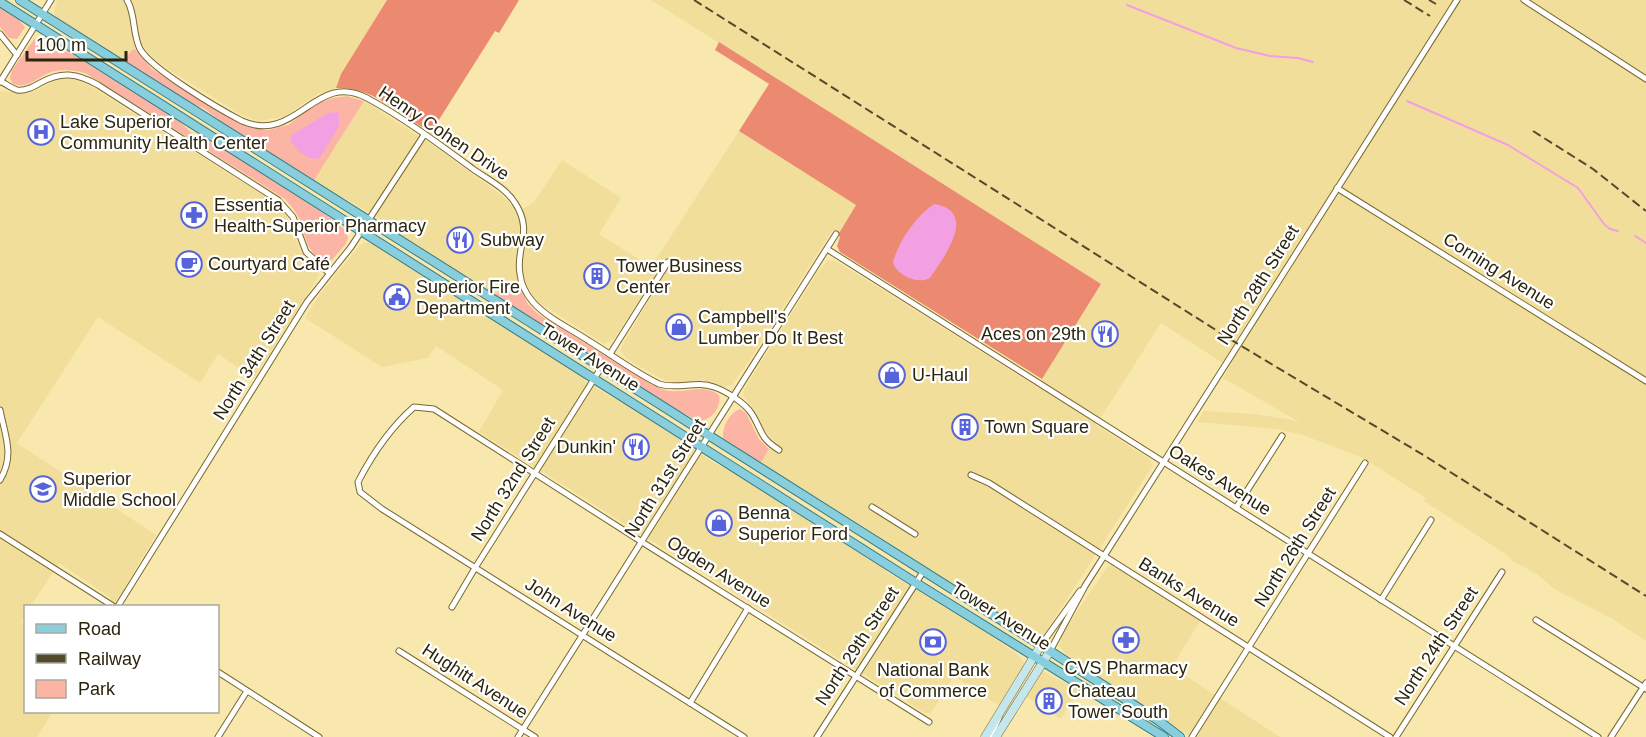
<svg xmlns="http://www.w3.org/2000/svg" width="1646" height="737" viewBox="0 0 1646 737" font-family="Arial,sans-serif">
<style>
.built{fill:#f1de9b}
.green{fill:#fcb5a4}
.forest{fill:#ec8971}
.water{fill:#f2a0e1}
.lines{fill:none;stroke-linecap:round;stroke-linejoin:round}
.stream{stroke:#f2a0e1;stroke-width:2}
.minor-casing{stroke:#796931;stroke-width:7}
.secondary-casing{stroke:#796931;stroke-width:9}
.primary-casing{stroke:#357d84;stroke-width:10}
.minor{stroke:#fff;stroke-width:5}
.secondary{stroke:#c4e6ed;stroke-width:8}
.primary{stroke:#89cedc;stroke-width:8}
.rail{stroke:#524a2b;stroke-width:2;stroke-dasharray:9 4.5;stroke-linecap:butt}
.labels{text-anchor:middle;stroke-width:4.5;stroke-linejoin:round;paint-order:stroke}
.poi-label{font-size:18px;fill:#2b250d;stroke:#fff;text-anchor:start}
.street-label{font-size:18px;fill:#2b250d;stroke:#fff}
</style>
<rect width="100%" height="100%" fill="#f9e8ad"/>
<!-- built -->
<g class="built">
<path d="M57,0H387L341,74L336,88L319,93L284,117L259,121L243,116L169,70L149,54L143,45L131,51L123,62L57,20L54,13Z"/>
<path d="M651,0H1646V641L1613,619L1554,589L1537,574L1512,561L1510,557L1424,501L1426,498L1363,458L1303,435L1277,429L1197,422L1204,411L1254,414L1287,419L1301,423L1223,378L1229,367L1161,323L1096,425L1151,460L1152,467L1047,630L1041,635H1036L1019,625L1007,621L904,555L886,541L853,520L833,510L818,498L795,487L760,464L774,441L763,429L756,411L744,397L743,391L817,273L828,260L837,262L873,284L1037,387L1101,284Z"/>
<path d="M59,79H75L87,84L274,202L286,214L301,252L318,269L319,276L254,378L218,354L200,383L98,317L17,443L156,535L128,582L117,606L110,605V597L59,563L31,606H26L25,615L21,622L26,625V712H53L37,737H0V91L29,94Z"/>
<path d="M364,101L434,146L497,192L509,202L516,213L534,202L562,160L621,198L599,234L651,267L739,131L856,205L838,235L832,231L750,360L732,385L724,387L703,380L679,383L664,380L628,360L620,351L624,342L664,275L659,272L613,340L604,344L540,303L532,295L527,285L492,295L386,228L379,219L346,199L332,193L313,182Z"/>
<path d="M366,242L374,244L582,376L585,381L614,399L631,406L719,466L737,473L880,564L888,573L963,616L1018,655L1024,662L1022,670L1001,707L954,676L931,713H925L479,432L503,390L436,346L428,358L382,367L305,318L320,294L359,246Z"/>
<path d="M1111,565L1201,619L1172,667L1280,737H1192L1130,698L1064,652L1059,646L1062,634L1108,566Z"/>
<path d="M1042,671L1079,690L1061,719L1024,695Z"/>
</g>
<!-- green -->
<g class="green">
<path d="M0,8L18,19L25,27L17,39L9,38L0,27Z"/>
<path d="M35,38L72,54L179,121L194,135L219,146L319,210L346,230L348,238L345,245L330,262C309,259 306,240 301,223C298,214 291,206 285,199L87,74C75,70 61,68 49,73C36,78 28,89 13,84L10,78L12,70Z"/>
<path d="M135,49L152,69L247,127L268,130L288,125L318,103L333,98L347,96L364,101L313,182L229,128L205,109L188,102L123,62L131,51Z"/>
<path d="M519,287L528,304L538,314L651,384C657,387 663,390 670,391C687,393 704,383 719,395C722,407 711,421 699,421L667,405L492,295Z"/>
<path d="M740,409L746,413L759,439L769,449L760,464L723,438C722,427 729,413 740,409Z"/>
</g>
<!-- forest -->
<g class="forest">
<path d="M387,0H519L499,33L495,31L435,126L430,129L422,127C396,110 369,86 336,88L341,74Z"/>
<path d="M719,42L1101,284L1042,379L840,252L837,246L840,237L838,235L856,205L739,131L769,84L715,50Z"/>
</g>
<!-- water -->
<g class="water">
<path d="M336,112L339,114V126L320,158C308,162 295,149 290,139L293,134L328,113Z"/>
<path d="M934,204C979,211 944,257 930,278C918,285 896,275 893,262C899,241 915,217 934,204Z"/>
</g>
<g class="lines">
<!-- stream -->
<g class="stream">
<path d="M1127,5L1236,48L1270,56L1298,58L1313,62"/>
<path d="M1407,101L1508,145L1578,188L1604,224L1610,229L1618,231"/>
<path d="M1635,236L1646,243"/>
</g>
<!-- minor casing -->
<g class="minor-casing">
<g id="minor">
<path d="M127,0C136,15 132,33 140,49C151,69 219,109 242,121C297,145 315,70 367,98C404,118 439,144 473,169C487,179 506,188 515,203C534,232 515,248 520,274C521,284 526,294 533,302C547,318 571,329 589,341C612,355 634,372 659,384C678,390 696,380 714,387C726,391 745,403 752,414C763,432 759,437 779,450"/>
<path d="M1524,0L1646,79"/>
<path d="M0,34L17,55"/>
<path d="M0,81C6,84 11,88 17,90C26,91 33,87 40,83C61,71 77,73 98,85L278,200L293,217L306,252L329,273"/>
<path d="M0,82L51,0"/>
<path d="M1337,188L1646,381"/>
<path d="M827,249L1598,737"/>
<path d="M610,354L668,262"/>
<path d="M0,410C5,436 15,455 0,480"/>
<path d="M971,475L989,483L1390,737"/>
<path d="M872,507L915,534"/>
<path d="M1236,508L1282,436"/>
<path d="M0,534L113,606"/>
<path d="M1381,600L1431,520"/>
<path d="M118,606L307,302L351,247L424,135"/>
<path d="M452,607L475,568L601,368"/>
<path d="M1536,620L1646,689"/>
<path d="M1041,645L1080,591"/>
<path d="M399,651L535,737"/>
<path d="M1050,651L1085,586L1457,0"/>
<path d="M218,672L319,737"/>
<path d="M690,703L748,608"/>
<path d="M218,737L247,691"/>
<path d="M518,737L836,234"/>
<path d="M744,737L382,509L360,492L358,482C373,453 390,428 414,407L434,409L642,542L929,722"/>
<path d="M817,737L923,572"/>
<path d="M990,737L999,718"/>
<path d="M1192,737L1365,463"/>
<path d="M1396,737L1502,572"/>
<path d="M1611,737L1646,683"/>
</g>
</g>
<!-- secondary casing -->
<g class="secondary-casing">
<g id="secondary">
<path d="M985,737L1041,645"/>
<path d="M996,737L1050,651"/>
</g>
</g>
<!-- primary casing -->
<g class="primary-casing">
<g id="primary">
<path d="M20,0L1050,651L1159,721L1180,737"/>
<path d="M0,2L916,583L1164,737"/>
</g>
</g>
<!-- minor -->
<use href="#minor" class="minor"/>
<!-- secondary -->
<use href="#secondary" class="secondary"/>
<!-- primary -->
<use href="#primary" class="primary"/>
<!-- rail -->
<g class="rail">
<path d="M694,0L1238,344L1425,456L1646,596"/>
<path d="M1404,0L1430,16"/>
<path d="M1429,0L1436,4"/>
<path d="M1533,131L1593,169L1646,211"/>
</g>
</g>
<!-- icons -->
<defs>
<g id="hospital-ring" transform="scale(1.35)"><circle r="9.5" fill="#fff" stroke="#5663da" stroke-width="1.5"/><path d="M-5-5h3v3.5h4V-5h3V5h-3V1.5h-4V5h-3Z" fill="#5663da"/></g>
<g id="pharmacy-ring" transform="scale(1.35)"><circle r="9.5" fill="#fff" stroke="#5663da" stroke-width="1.5"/><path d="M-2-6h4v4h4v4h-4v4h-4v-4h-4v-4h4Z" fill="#5663da"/></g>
<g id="restaurant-ring" transform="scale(1.35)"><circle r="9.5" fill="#fff" stroke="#5663da" stroke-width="1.5"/><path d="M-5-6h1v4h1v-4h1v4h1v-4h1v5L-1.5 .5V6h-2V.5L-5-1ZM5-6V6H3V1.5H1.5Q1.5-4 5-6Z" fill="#5663da"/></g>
<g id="cafe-ring" transform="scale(1.35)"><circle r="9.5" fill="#fff" stroke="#5663da" stroke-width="1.5"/><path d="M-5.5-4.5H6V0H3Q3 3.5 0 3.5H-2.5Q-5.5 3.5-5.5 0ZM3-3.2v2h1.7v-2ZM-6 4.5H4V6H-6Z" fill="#5663da"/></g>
<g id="building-ring" transform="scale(1.35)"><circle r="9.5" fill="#fff" stroke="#5663da" stroke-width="1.5"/><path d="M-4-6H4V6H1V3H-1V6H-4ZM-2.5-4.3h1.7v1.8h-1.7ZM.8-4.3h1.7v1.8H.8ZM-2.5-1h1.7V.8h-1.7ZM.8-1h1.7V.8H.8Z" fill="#5663da"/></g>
<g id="civic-ring" transform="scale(1.35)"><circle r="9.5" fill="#fff" stroke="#5663da" stroke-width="1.5"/><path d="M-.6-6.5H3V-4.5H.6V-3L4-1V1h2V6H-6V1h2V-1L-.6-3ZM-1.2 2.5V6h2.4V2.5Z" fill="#5663da"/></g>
<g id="shop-ring" transform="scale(1.35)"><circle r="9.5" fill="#fff" stroke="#5663da" stroke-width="1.5"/><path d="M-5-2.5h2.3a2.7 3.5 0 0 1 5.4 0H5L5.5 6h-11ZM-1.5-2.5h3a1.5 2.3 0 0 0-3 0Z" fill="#5663da"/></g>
<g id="school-ring" transform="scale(1.35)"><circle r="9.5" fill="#fff" stroke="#5663da" stroke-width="1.5"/><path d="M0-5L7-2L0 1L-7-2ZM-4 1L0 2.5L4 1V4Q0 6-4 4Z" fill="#5663da"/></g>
<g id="bank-ring" transform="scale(1.35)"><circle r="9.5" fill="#fff" stroke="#5663da" stroke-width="1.5"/><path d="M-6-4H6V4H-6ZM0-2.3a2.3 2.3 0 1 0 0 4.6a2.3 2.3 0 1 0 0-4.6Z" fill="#5663da"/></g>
</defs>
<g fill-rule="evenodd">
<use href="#hospital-ring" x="41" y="132"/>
<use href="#pharmacy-ring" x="194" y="215"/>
<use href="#restaurant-ring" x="460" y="240"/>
<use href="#cafe-ring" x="189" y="264"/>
<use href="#building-ring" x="597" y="276"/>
<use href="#civic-ring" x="397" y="297"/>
<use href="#shop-ring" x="679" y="327"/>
<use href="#restaurant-ring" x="1105" y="334"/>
<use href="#shop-ring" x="892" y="375"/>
<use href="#building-ring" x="965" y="427"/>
<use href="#restaurant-ring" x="636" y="447"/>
<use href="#school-ring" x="43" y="489"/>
<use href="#shop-ring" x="719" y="523"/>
<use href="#pharmacy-ring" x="1126" y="640"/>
<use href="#bank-ring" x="933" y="642"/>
<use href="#building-ring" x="1049" y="701"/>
</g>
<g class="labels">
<!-- poi labels -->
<g class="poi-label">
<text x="60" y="128">Lake Superior<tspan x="60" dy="21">Community Health Center</tspan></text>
<text x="214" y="211">Essentia<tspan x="214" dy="21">Health-Superior Pharmacy</tspan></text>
<text x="480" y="246">Subway</text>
<text x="208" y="270">Courtyard Café</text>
<text x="616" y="272">Tower Business<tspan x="616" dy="21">Center</tspan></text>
<text x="416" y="293">Superior Fire<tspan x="416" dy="21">Department</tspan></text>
<text x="698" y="323">Campbell's<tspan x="698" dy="21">Lumber Do It Best</tspan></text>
<text x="1086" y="340" text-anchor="end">Aces on 29th</text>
<text x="912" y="381">U-Haul</text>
<text x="984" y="433">Town Square</text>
<text x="616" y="453" text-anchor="end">Dunkin'</text>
<text x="63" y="485">Superior<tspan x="63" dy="21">Middle School</tspan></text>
<text x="738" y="519">Benna<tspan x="738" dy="21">Superior Ford</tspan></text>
<text x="1126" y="674" text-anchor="middle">CVS Pharmacy</text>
<text x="933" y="676" text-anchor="middle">National Bank<tspan x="933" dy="21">of Commerce</tspan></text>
<text x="1068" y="697">Chateau<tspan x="1068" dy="21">Tower South</tspan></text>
</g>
<!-- street labels -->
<g class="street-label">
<text transform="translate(444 133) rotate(34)" y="6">Henry Cohen Drive</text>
<text transform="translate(1499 271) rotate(32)" y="6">Corning Avenue</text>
<text transform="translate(1258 285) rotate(-58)" y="6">North 28th Street</text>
<text transform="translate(590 357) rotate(32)" y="6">Tower Avenue</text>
<text transform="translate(254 360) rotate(-58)" y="6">North 34th Street</text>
<text transform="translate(665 478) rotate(-58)" y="6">North 31st Street</text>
<text transform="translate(513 479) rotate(-58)" y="6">North 32nd Street</text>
<text transform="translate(1220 480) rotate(32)" y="6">Oakes Avenue</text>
<text transform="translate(1295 547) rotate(-58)" y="6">North 26th Street</text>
<text transform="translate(719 572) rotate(32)" y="6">Ogden Avenue</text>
<text transform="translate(1189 592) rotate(32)" y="6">Banks Avenue</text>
<text transform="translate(571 610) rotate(32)" y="6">John Avenue</text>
<text transform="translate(1001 616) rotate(32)" y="6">Tower Avenue</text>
<text transform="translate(857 646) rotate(-57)" y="6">North 29th Street</text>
<text transform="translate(1436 646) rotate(-57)" y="6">North 24th Street</text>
<text transform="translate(475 681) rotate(33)" y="6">Hughitt Avenue</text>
</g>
</g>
<!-- legend -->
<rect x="24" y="605" width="195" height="108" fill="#ffffff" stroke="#aaa89e" stroke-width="1.5"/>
<rect x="36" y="624" width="30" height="9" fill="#89cedc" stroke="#aaa89e" stroke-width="1.5"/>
<text x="78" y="635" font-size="18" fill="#2b250d">Road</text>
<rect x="36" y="654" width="30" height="9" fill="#524a2b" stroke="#aaa89e" stroke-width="1.5"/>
<text x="78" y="665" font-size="18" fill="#2b250d">Railway</text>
<rect x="36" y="680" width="30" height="18" fill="#fcb5a4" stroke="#aaa89e" stroke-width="1.5"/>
<text x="78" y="695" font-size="18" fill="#2b250d">Park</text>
<!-- scale -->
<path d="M27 51v9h99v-9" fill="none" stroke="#2b250d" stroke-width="3"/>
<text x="36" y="51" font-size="18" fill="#2b250d" stroke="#ffffff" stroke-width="4.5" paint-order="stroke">100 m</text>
</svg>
